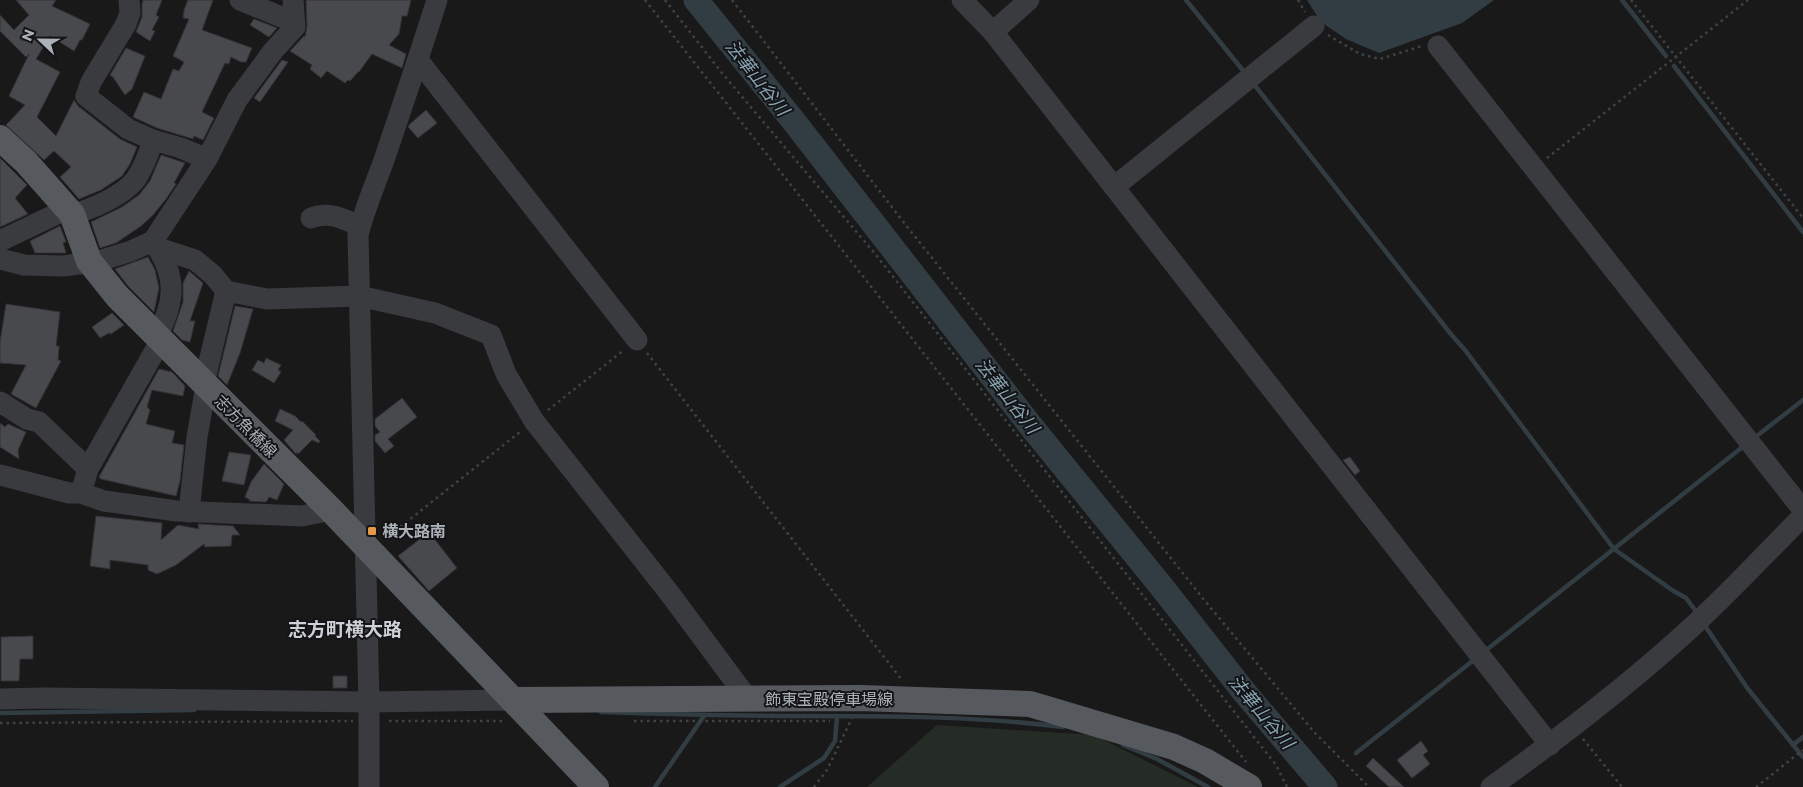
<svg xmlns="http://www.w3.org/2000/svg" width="1803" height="787" viewBox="0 0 1803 787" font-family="Montserrat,'Noto Sans JP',sans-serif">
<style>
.green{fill:#252c25}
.water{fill:#323d43}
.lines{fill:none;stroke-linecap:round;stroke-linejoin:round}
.stream{stroke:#323d43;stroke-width:4.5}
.river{stroke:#323d43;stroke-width:25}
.building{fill:#48494d;stroke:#333336}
.path{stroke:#404346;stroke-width:2.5;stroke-dasharray:2.5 4;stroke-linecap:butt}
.minor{stroke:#3a3b3f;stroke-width:21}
.major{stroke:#56595e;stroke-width:26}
.poi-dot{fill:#e49947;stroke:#141416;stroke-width:2}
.labels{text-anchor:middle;stroke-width:4;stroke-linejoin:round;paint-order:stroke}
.street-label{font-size:16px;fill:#acb2b9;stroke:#141416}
.poi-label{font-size:16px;font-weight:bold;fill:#acb2b9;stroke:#141416;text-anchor:start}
.water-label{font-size:18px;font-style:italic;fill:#86a3b1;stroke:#141416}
.quarter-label{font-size:19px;font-weight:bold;fill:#cdd0d5;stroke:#141416}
</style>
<rect width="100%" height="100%" fill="#19191a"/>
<!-- green -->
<path class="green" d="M937,725L1094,735L1198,787H867Z"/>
<!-- water -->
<path class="water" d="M1307,0H1494L1462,23L1379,53L1346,39L1321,22Z"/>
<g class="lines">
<!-- stream -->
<g class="stream">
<path d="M1186,0L1245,73"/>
<path d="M1622,0L1666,56"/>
<path d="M1674,66L1803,232"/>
<path d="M1253,83L1450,333L1465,350L1614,549L1672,590L1686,598L1698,614"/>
<path d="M1753,439L1803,400"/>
<path d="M1703,623L1748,689L1803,757"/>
<path d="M1485,651L1745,445"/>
<path d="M601,712C667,714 733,716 798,716C887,716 975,716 1063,727"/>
<path d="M0,713L194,710"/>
<path d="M1123,745L1157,759L1208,787"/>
<path d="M1793,745L1803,737"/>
<path d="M1356,753L1475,659"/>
<path d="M655,787L704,716"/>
<path d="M780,787L824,758L835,741L837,716"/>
</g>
<!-- river -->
<path class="river" d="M696,0L792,119L1030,425L1161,586L1245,693L1325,787"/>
</g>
<!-- building -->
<g class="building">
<path d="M16,0H56L52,6L90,24L82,40H80L74,51L50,36L36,59L60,72L37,117L56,136L74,100L78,106L120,139L137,147L130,164L122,176L101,190L79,199L60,177L71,167L54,151L44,160L6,125L25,105L9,96L29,54L26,57L0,31V15L14,30L29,15Z"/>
<path d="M143,0H162L156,15L159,17L152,30L155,31L150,41L136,32L142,17V4Z"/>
<path d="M188,0H213L202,30L252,48L246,62H241L231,57L229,64L225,63L202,112L214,118L203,140L194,136L193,139L157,128L133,117L144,92L161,99L173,69L179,71L184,62L173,56L189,19L183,18L184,10Z"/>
<path d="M306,0H411L407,16H402L399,34L389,45L406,54L402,68L372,54L359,72H358L350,81L348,80L345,83L327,71L321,78L310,69L312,65L290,51L304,36L305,37L307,26Z"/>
<path d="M254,19L277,28L269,37L250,25Z"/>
<path d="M126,48L145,56L132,89L125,95L113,77L110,75Z"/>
<path d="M282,60L288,62L260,102L254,98Z"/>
<path d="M426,110L437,123L418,138L408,127L410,124Z"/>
<path d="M161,155L185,163L174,183L176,184L166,199L153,215L141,226L116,243L100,248L91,222L122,207L139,195L150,181Z"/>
<path d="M0,158L27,185L15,198L28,214L0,227Z"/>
<path d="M60,226L66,242L63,243L66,253H35L30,241Z"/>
<path d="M148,257L155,270L159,288L154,312L128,286L115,269Z"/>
<path d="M189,271L203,283L190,321H195L190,342L182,340L173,331L183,302V283Z"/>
<path d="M6,304L60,312L56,346H59L58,360L61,361L36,408L11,394L26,365L0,363V342Z"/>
<path d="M235,306L253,309L240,353L227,385L218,376Z"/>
<path d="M112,313L124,325L111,334L109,333L100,338L92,327Z"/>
<path d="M266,358L281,365L278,370L281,372L274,383L252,370L258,360L264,363Z"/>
<path d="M159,369L172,372L185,386L183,396L152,390L147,407L150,410L146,424L175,431L172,443L184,445L180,481L176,496L101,479L99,477Z"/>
<path d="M402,398L417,417L388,439L394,446L385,453L375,441V435L380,432L375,426V419Z"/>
<path d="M280,409L295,416L301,422L302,421L316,435L315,436L320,441L319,443L312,440L298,454L297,452L296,454L284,440L293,430L275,421Z"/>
<path d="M0,423L5,427L8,424L26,432L18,450L19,459L0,447Z"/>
<path d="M229,452L251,455L244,485L222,481Z"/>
<path d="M1350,457L1360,471L1355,475L1343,460Z"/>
<path d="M264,464L284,484L277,500L269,497L266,502L249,501L250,500L245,497L251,482Z"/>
<path d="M96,516L162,523L161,540L178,525L199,529L198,524L233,526L240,535H232L231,546L205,547L204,544L176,565L157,574L148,570V565L110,560V569L90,566Z"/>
<path d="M429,532L457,568L429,591L398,556Z"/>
<path d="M33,636V659H20L19,681H1V637Z"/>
<rect x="333" y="676" width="14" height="12"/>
<path d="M1421,741L1428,751L1423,755L1430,764L1412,778L1397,760Z"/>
<path d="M1373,758L1404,787H1389L1366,766Z"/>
</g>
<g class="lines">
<!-- path -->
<g class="path">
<path d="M645,0L1246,762"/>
<path d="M665,0L722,73L876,255L1276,765L1287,787"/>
<path d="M732,0L905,224L1205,601L1314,732L1369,787"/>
<path d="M1298,0L1305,12"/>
<path d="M1631,0L1803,218"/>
<path d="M1328,35L1360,54L1380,59L1422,46"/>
<path d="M1547,158L1748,0"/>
<path d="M647,353L902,680"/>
<path d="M548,410L624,350"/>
<path d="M385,539L520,432"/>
<path d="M389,721H506"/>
<path d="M634,721H830"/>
<path d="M0,723L353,721"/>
<path d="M1583,739L1622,787"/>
<path d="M814,787L827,770L852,718"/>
<path d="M1756,787L1803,750"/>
</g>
<!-- minor -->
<g class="minor">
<path d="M240,0L284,18L294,20"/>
<path d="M962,0L993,32L1550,745"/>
<path d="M993,32L1029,0"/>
<path d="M1438,46L1803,510"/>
<path d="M418,60L637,340"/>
<path d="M153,140L181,148L207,159"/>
<path d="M1114,187L1314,26"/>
<path d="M72,214C91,210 124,195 136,179C143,168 149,153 153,140L128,129L86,96L91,82L126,24L130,13L129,0"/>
<path d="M311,218C330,211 343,219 360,226"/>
<path d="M0,241L67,209"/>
<path d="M153,241C177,275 176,300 157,336"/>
<path d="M158,248L195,260L213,275L226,291L267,299L359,296L435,313L491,335L506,374L534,421L670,594L748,699"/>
<path d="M0,259L24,265L64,266L99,261L131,251L153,241L207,159L237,100L273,51L295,27L293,0"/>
<path d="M204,383L226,291"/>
<path d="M0,402L27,419L39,422L88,469"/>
<path d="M0,475L69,493H81L104,501L177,511L302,516L331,510"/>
<path d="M81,493L88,469L161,340"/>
<path d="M189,512L197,437L206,386"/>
<path d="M0,699L44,698L369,702L513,700"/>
<path d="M369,787V702L358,235C364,210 375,185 384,160C402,107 420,54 437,0"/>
<path d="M1491,787C1561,737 1630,684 1693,626C1731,591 1766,553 1803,516"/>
</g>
<!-- major -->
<g class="major">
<path d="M0,138L26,162L72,214L89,261L117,296L331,510L596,787"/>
<path d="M513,700L861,698L1030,704L1174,747L1205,761L1249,787"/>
</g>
</g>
<!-- markers -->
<rect class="poi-dot" x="367" y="526" width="10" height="10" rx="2.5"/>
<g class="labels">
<!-- street labels -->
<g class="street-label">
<text transform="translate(246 426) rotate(45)" y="6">志方魚橋線</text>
<text x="829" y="705">飾東宝殿停車場線</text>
</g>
<!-- poi labels -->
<g class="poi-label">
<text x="382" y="537">横大路南</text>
</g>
<!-- water labels -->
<g class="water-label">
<text transform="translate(757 78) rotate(52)" y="6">法華山谷川</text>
<text transform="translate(1007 396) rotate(52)" y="6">法華山谷川</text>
<text transform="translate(1261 712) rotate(50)" y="6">法華山谷川</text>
</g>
<!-- quarter labels -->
<g class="quarter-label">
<text x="345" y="636">志方町横大路</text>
</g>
</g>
<!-- north arrow -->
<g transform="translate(40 40) rotate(292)" stroke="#141416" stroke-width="4" paint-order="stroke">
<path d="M0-4L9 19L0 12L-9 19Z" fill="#acb2b9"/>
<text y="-8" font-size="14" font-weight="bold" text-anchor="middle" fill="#acb2b9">N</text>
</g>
</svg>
